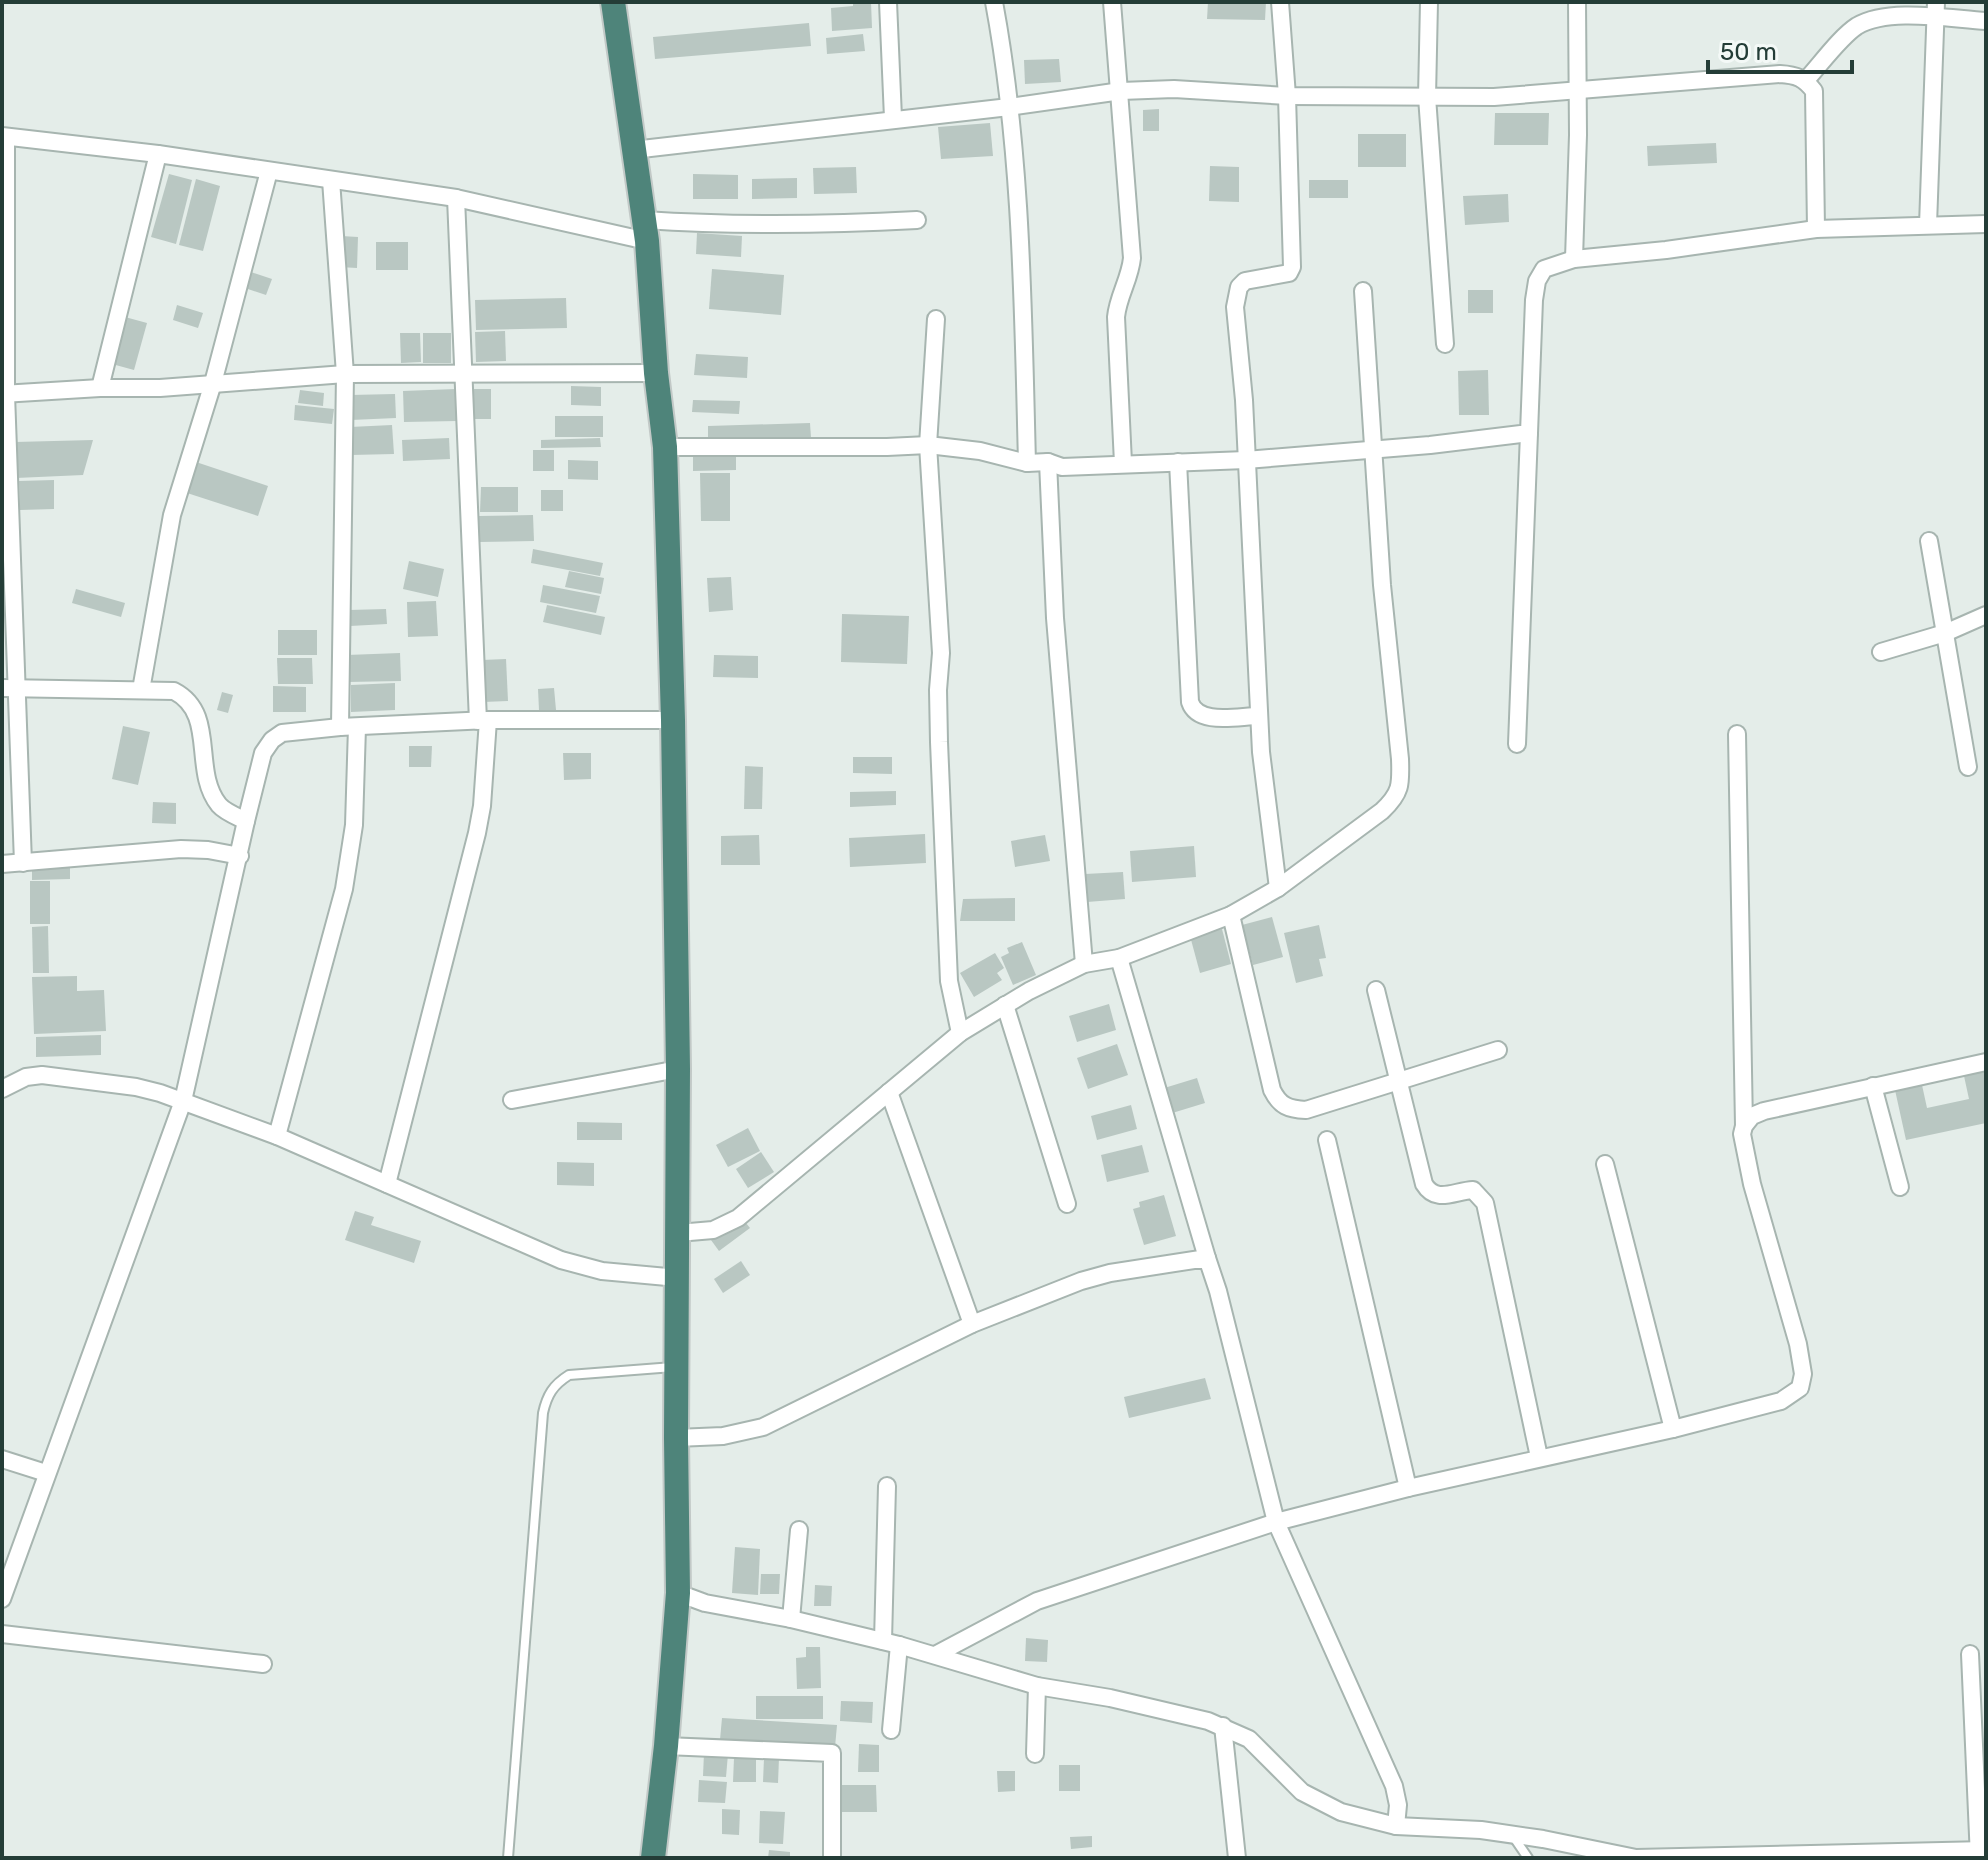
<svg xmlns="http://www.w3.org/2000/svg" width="1988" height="1860" viewBox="0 0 1988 1860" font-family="Rubik,sans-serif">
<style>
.building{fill:#b9c7c2}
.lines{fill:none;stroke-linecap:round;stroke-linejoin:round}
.service-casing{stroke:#a7b5b0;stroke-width:12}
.minor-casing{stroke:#a7b5b0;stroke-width:20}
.trunk-casing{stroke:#c2c9c7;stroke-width:28}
.service{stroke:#fff;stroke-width:8}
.minor{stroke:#fff;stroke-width:16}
.trunk{stroke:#4e847a;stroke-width:24}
</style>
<rect width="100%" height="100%" fill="#e4ede9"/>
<!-- building -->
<g class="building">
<path d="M853,2H871L872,28L832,31L831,8L853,6Z"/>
<path d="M1208,2H1266L1265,20L1207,19Z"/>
<path d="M809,23L811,46L655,59L653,37Z"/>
<path d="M863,34L865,51L827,54L826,38Z"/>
<path d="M1059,59L1061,82L1025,84L1024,60Z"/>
<path d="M1159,109V131H1143V110Z"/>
<path d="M1495,113H1549L1548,145H1494Z"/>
<path d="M990,123L993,156L941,159L938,127Z"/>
<rect x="1358" y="134" width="48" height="33"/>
<path d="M1716,143L1717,163L1648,166L1647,146Z"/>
<path d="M1210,166L1239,167V202L1209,201Z"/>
<path d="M856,167L857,193L814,194L813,168Z"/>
<path d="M169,174L192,180L176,244L151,237Z"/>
<path d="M693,174L738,175V199H693Z"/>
<path d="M797,178V198L752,199V179Z"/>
<path d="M196,179L220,186L203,251L179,245Z"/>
<rect x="1309" y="180" width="39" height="18"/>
<path d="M1508,194L1509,222L1465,225L1463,196Z"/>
<path d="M697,233L742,236L741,257L696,254Z"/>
<path d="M341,236L358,237L357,268L339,267Z"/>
<rect x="376" y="242" width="32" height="28"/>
<path d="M712,269L784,275L781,315L709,309Z"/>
<path d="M248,271L272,279L266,295L242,287Z"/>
<rect x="1468" y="290" width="25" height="23"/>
<path d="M566,298L567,328L476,330L475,300Z"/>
<path d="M177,305L203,313L198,328L173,320Z"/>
<path d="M125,317L147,323L134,370L112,364Z"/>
<path d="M505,331L506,361L476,362L475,332Z"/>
<path d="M400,333H420L421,362L401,363Z"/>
<rect x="423" y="333" width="28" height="30"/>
<path d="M696,354L748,357L747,378L694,375Z"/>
<path d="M1488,370L1489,415H1459L1458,371Z"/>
<path d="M571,386L601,387V406L571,405Z"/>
<path d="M456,389L457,421L404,422L403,391Z"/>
<rect x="474" y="389" width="17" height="30"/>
<path d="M300,390L324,393L323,406L298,403Z"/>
<path d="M395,394L396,418L351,420L350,395Z"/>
<path d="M693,400L740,401L739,414L692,412Z"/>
<path d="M295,405L334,409L332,424L294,420Z"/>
<rect x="555" y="416" width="48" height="21"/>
<path d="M810,423L811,438L708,441V426Z"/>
<path d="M392,425L394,454L351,455L350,427Z"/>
<path d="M449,438L450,459L403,461L402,440Z"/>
<path d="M600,438L601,447L541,448V440Z"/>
<path d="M93,440L83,475L16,478L15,442Z"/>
<rect x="533" y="450" width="21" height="21"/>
<path d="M693,452H736V470L693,471Z"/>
<path d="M568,460L598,461V480L568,479Z"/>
<path d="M193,461L268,486L258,516L184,492Z"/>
<path d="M700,473H730V521H701Z"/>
<path d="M54,480V509L20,510L19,481Z"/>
<path d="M481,487H518V512H480Z"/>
<rect x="541" y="490" width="22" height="21"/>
<path d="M533,515L534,541L479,542V516Z"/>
<path d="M533,549L603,563L600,576L531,563Z"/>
<path d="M409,561L444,569L438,597L403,589Z"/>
<path d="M569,571L604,578L601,594L565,587Z"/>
<path d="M731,577L733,610L709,612L707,578Z"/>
<path d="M543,585L600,596L596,613L540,602Z"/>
<path d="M76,589L125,603L121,617L72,603Z"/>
<path d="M436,601L438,636L408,637L407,602Z"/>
<path d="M547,605L605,617L601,635L543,622Z"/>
<path d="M386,609L387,624L350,626L349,610Z"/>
<path d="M842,614L909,616L907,664L841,662Z"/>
<rect x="278" y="630" width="39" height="25"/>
<path d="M400,653L401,681L347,682V655Z"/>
<path d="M714,655L758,656V678L713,677Z"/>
<path d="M277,658H312L313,684H278Z"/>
<path d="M506,659L508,701L483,702L482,660Z"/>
<path d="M395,683V710L351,712V685Z"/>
<path d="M273,686L306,687V712H273Z"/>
<path d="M554,688L556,710H539L538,689Z"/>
<path d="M222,692L233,695L228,713L217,710Z"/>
<path d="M123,726L150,732L138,785L112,779Z"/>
<path d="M409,746H432L431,767H409Z"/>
<path d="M563,753H591V779L564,780Z"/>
<path d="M853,757H892V774L853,773Z"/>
<path d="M745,766L763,767L762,809H744Z"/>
<path d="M896,791V805L850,807V792Z"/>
<path d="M153,802L176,803V824L152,823Z"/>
<path d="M925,834L926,863L850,867L849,838Z"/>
<path d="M759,835L760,865H721V836Z"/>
<path d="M1045,835L1050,861L1015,867L1011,841Z"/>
<path d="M1194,846L1196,877L1132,882L1130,851Z"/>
<path d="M70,867V879L32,880V868Z"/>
<path d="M1123,872L1125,899L1087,902L1085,874Z"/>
<rect x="30" y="881" width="20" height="43"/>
<path d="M1015,898V921H960L963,899Z"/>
<path d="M1272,917L1283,957L1253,965L1242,925Z"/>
<path d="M1319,925L1326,958L1319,959L1323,976L1296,983L1284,933Z"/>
<path d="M48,926L49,973H33L32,927Z"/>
<path d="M1222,929L1231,964L1200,973L1190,936Z"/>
<path d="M1022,942L1036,975L1013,985L1001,957L1009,953L1007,948Z"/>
<path d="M995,953L1004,968L997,973L1002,980L974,997L960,973Z"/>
<path d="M77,976V991L104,990L106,1031L34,1034L32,977Z"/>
<path d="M1109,1004L1116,1030L1077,1042L1069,1016Z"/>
<path d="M101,1035V1055L36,1057V1037Z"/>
<path d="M1117,1044L1128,1075L1088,1089L1077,1058Z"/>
<path d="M1986,1071V1123L1906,1140L1895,1090L1922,1085L1927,1108L1969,1099L1964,1076Z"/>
<path d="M1197,1078L1205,1103L1169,1114L1161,1089Z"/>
<path d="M1131,1105L1137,1129L1097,1140L1091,1116Z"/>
<path d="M577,1122L622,1123V1140H577Z"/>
<path d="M748,1128L760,1151L728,1167L716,1145Z"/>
<path d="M1142,1145L1149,1172L1107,1182L1101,1155Z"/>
<path d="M761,1152L774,1172L748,1188L736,1169Z"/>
<path d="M557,1162L594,1163V1186L557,1185Z"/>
<path d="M1164,1195L1176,1236L1144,1245L1133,1209L1140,1207L1139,1202Z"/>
<path d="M355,1211L374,1217L371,1225L421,1241L414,1263L345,1240Z"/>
<path d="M741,1217L750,1228L719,1251L711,1240Z"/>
<path d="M741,1261L750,1275L723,1293L714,1279Z"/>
<path d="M1205,1378L1211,1399L1129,1418L1124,1397Z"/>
<path d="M735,1547L760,1549L758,1595L732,1593Z"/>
<path d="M761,1574H780L779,1594H760Z"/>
<path d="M815,1585L832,1586L831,1606H814Z"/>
<path d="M1026,1638L1048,1640L1047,1662L1025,1661Z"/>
<path d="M806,1647H820L821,1688L797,1689L796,1658L806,1657Z"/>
<rect x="756" y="1696" width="67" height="23"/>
<path d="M841,1701L873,1702L872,1723L840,1721Z"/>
<path d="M722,1718L837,1725L835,1747L720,1740Z"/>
<path d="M859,1744L879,1745V1772H858Z"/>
<path d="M704,1753L728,1754L726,1777L703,1776Z"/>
<path d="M734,1758H756V1782H733Z"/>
<path d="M764,1758H779L778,1783L763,1782Z"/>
<rect x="1059" y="1765" width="21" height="26"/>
<path d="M997,1771H1015V1791L998,1792Z"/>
<path d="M699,1780L727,1782L725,1803L698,1802Z"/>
<path d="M840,1785H876L877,1812H840Z"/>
<path d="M722,1809L740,1810L739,1835L722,1834Z"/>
<path d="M760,1811L785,1812L783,1844L759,1843Z"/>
<path d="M1092,1836V1847L1071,1849L1070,1837Z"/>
<path d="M769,1850L790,1852V1858H768Z"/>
</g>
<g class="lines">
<!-- service casing -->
<g class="service-casing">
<g id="service">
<path d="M1513,1836L1528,1858"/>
<path d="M508,1858L543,1413C547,1395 553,1385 569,1375L673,1367"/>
</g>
</g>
<!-- minor casing -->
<g class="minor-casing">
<g id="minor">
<path d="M888,2L893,118"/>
<path d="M994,2C1022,152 1023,310 1027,463"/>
<path d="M1112,2L1132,258C1130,279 1118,296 1116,317L1123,463"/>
<path d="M1429,2L1427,97L1445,344"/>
<path d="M1806,80C1820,65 1840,37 1857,26C1889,7 1950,19 1986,21"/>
<path d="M2,136L158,154L456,198L647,241"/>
<path d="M6,137V394L23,863"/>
<path d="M633,150L1009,107L1121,91L1174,89L1287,96L1494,97L1780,74C1797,75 1804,78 1814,91L1816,229"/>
<path d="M331,180L345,374L340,727"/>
<path d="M456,198L478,721"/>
<path d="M644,220C736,226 825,225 917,220"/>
<path d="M1928,225L1936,2"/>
<path d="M1574,259L1578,135L1577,2"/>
<path d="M936,319L928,445L941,653L938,690L939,742L949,981L960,1033"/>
<path d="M100,388L158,154"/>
<path d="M2,394L100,388H160L345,374L656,373"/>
<path d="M665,447H887L928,445L980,451L1027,463L1048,462L1062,467L1246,460L1430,445L1529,433L1534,300L1537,281L1544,269L1574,259L1666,250L1816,229L1986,224"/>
<path d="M1048,462L1055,618L1084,964"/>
<path d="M1178,462L1190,702C1198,726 1238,716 1259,716"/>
<path d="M1929,541L1968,767"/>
<path d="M1881,652L1945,633L1986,615"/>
<path d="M2,688L174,691C218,714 191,770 219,805C225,812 238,817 246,821"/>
<path d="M141,690L172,515L213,383L269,171"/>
<path d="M1737,734L1744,1126"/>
<path d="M1517,744L1529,433"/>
<path d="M2,864L181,849L208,850L240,856"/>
<path d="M1278,888L1261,752L1244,400L1235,307L1239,287L1245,281L1289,273L1292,267L1287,96L1280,2"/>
<path d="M1231,915L1272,1090C1280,1106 1288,1109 1306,1110L1498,1050"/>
<path d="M1119,958L1207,1258"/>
<path d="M1376,990L1424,1184C1436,1204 1454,1191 1473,1190L1485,1203L1539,1457"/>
<path d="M1005,1005L1067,1204"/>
<path d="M1873,1086L1900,1187"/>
<path d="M2,1089L26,1077L42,1075L136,1087L160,1093L277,1136L561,1260L602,1271L678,1278"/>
<path d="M889,1092L972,1324"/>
<path d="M512,1100L678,1069"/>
<path d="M277,1136L344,889L354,825L357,727"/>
<path d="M1327,1140L1408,1488"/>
<path d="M1605,1164L1673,1429"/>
<path d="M387,1184L477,833L482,806L488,720"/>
<path d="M678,1233L713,1230L738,1218L960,1033L1029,991L1084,964L1119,958L1231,915L1278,888L1382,811C1401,793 1401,785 1400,759L1382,585L1363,291"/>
<path d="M676,1438L723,1436L763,1427L972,1324L1081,1281L1110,1273L1207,1258L1218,1291L1276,1522L1394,1786L1398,1805L1396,1826"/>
<path d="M2,1459L46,1473"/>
<path d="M678,1593L705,1603L791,1619L899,1645L1037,1686L1110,1698L1208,1721L1249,1739L1302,1792L1341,1812L1396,1826L1481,1830L1543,1839L1636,1858"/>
<path d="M2,1599L183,1101L246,821L263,753L272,740L282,733L340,727L488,720H673"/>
<path d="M791,1619L799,1530"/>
<path d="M2,1634L263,1664"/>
<path d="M883,1641L887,1486"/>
<path d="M1970,1654L1979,1858"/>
<path d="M935,1655L1037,1601L1276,1522L1408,1488L1673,1429L1781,1401L1800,1388L1803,1374L1798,1344L1752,1184L1742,1134L1744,1126L1752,1116L1764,1111L1986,1062"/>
<path d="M1223,1726L1237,1858"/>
<path d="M891,1730L899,1645"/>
<path d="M666,1746L832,1753V1858"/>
<path d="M1035,1754L1037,1686"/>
<path d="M1636,1858L1986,1850"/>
</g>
</g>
<!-- trunk casing -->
<g class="trunk-casing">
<path id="trunk" d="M613,2L647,241L656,373L665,447L673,720L678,1069L676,1438L678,1593L666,1746L653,1858"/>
</g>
<!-- service -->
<use href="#service" class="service"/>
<!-- minor -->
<use href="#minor" class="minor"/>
<!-- trunk -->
<use href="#trunk" class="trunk"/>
</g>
<!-- border -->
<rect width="1988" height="1860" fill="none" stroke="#243d37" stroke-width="8"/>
<!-- scale -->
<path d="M1708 60v12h144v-12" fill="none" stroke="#243d37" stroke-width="4"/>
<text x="1720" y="60" font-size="24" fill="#243d37" stroke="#f4f9f7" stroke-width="6" paint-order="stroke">50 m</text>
</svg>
